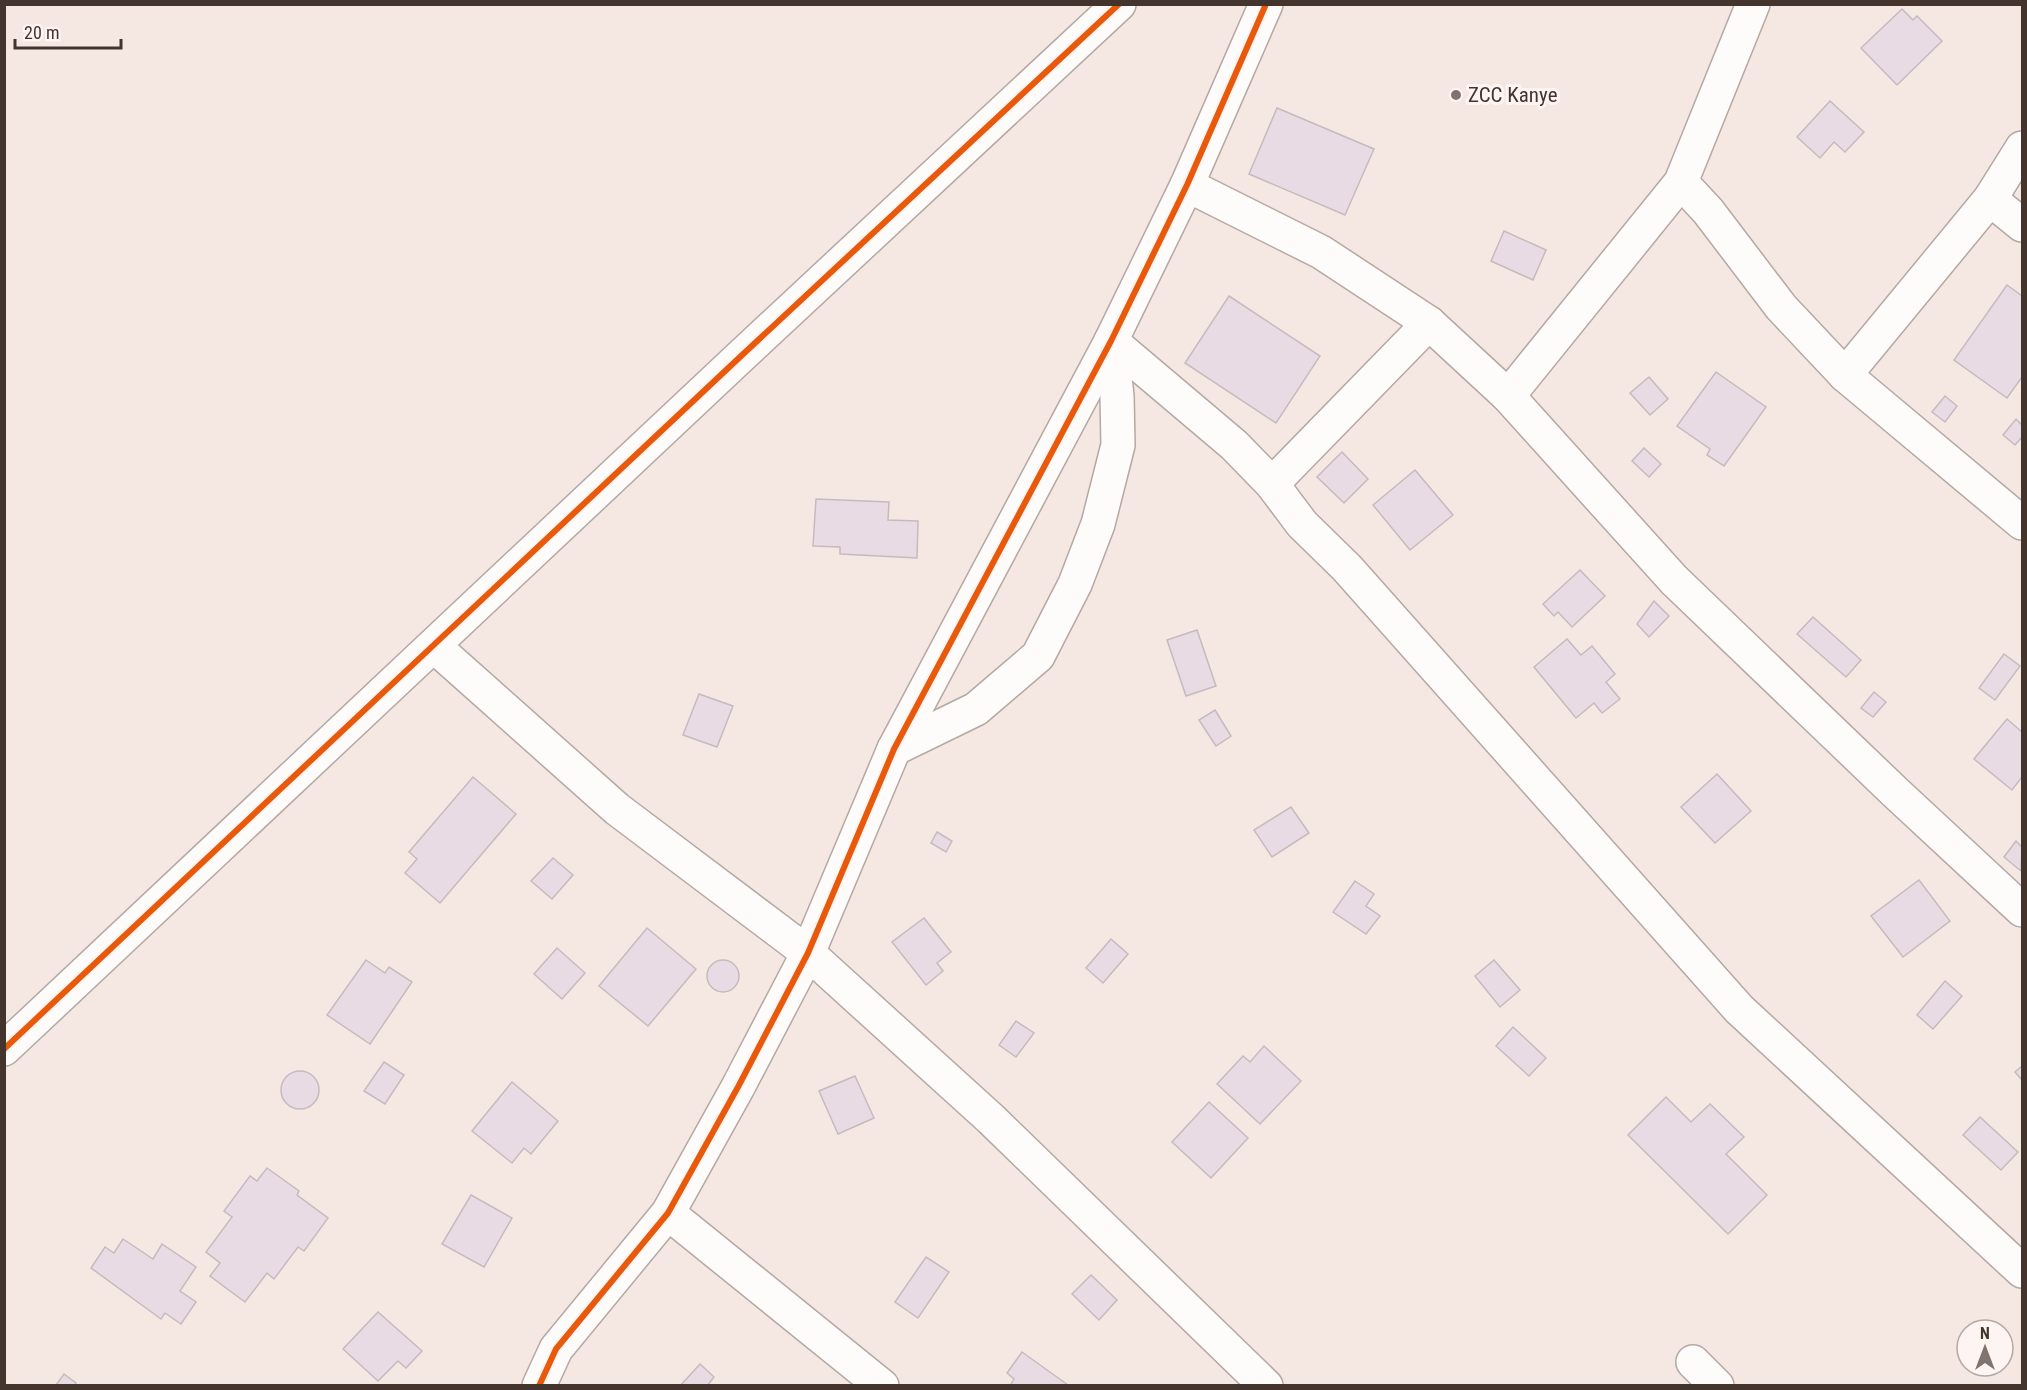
<svg xmlns="http://www.w3.org/2000/svg" width="2027" height="1390" viewBox="0 0 2027 1390" font-family="'Roboto Condensed',sans-serif">
<style>
.building{fill:#e9dbe4;stroke:#c5bbbe;stroke-width:1.5}
.lines{fill:none;stroke-linecap:round;stroke-linejoin:round}
.minor-casing{stroke:#b5a8a3;stroke-width:36}
.minor{stroke:#fefcfb;stroke-width:33}
.cycleway-casing{stroke:#fef5f2;stroke-width:10}
.cycleway{stroke:#e8590c;stroke-width:6}
.poi-dot{fill:#81736d;stroke:#fef5f2;stroke-width:2}
.labels{text-anchor:middle;stroke-width:6;stroke-linejoin:round;paint-order:stroke}
.poi-label{font-size:21px;fill:#43342e;stroke:#fef5f2;text-anchor:start}
</style>
<rect width="100%" height="100%" fill="#f5e8e3"/>
<!-- building -->
<g class="building">
<path d="M1902,9L1913,20L1917,16L1942,41L1897,85L1861,48Z"/>
<path d="M1830,101L1864,132L1845,152L1834,142L1820,158L1797,137Z"/>
<path d="M1277,108L1374,149L1345,215L1249,174Z"/>
<path d="M1504,231L1546,250L1533,280L1491,261Z"/>
<path d="M2007,285L2022,296V377L2007,398L1954,360Z"/>
<path d="M1229,296L1320,356L1276,423L1185,363Z"/>
<path d="M1716,372L1766,407L1724,466L1707,455L1710,449L1677,426Z"/>
<path d="M1649,377L1668,399L1650,415L1630,393Z"/>
<path d="M1945,396L1957,406L1945,422L1932,412Z"/>
<path d="M2016,419L2022,425V437L2015,445L2003,435Z"/>
<path d="M1644,448L1661,464L1649,477L1632,461Z"/>
<path d="M1342,452L1368,479L1344,503L1317,477Z"/>
<path d="M1415,470L1453,515L1410,550L1373,505Z"/>
<path d="M816,499L889,502L888,520L918,521L917,558L840,554V547L813,546Z"/>
<path d="M1580,570L1605,596L1572,627L1558,612L1554,616L1543,604Z"/>
<path d="M1654,601L1669,616L1649,637L1637,624Z"/>
<path d="M1813,617L1861,660L1846,677L1797,634Z"/>
<path d="M1197,630L1216,686L1186,696L1167,640Z"/>
<path d="M1567,639L1581,655L1592,646L1615,674L1606,682L1620,699L1602,713L1594,703L1576,718L1534,667Z"/>
<path d="M2004,654L2020,666L1995,700L1979,688Z"/>
<path d="M1874,692L1886,702L1873,717L1861,708Z"/>
<path d="M699,694L733,706L717,747L683,735Z"/>
<path d="M1215,710L1231,736L1216,746L1199,720Z"/>
<path d="M2007,719L2022,732V777L2012,790L1974,759Z"/>
<path d="M1717,774L1751,811L1715,843L1681,807Z"/>
<path d="M473,777L516,814L440,903L405,873L417,859L409,852Z"/>
<path d="M1291,807L1309,833L1272,857L1254,830Z"/>
<path d="M937,832L952,841L946,852L931,843Z"/>
<path d="M2016,841L2022,847L2021,871L2004,857Z"/>
<path d="M553,858L573,875L552,899L531,881Z"/>
<path d="M1919,880L1950,921L1903,957L1871,916Z"/>
<path d="M1355,881L1374,894L1366,906L1380,916L1366,934L1333,912Z"/>
<path d="M924,918L951,952L937,963L943,971L926,985L892,942Z"/>
<path d="M647,928L696,969L648,1026L599,986Z"/>
<path d="M1111,939L1128,954L1103,983L1086,968Z"/>
<path d="M557,948L585,973L562,999L534,974Z"/>
<circle cx="723" cy="976" r="16"/>
<path d="M366,960L385,973L389,967L412,982L370,1044L327,1015Z"/>
<path d="M1494,960L1520,990L1500,1007L1475,976Z"/>
<path d="M1945,981L1962,996L1933,1029L1917,1015Z"/>
<path d="M1016,1021L1034,1033L1016,1057L999,1045Z"/>
<path d="M1513,1027L1546,1058L1529,1076L1496,1046Z"/>
<path d="M1264,1046L1301,1081L1260,1124L1217,1084L1243,1056L1250,1062Z"/>
<path d="M384,1062L404,1075L385,1104L364,1091Z"/>
<path d="M2022,1066V1080L2015,1072Z"/>
<circle cx="300" cy="1090" r="19"/>
<path d="M855,1076L874,1118L838,1134L819,1091Z"/>
<path d="M512,1082L558,1121L531,1154L524,1148L512,1163L472,1131Z"/>
<path d="M1666,1097L1691,1122L1710,1104L1744,1137L1726,1154L1767,1195L1728,1234L1628,1135Z"/>
<path d="M1209,1102L1248,1138L1211,1178L1172,1142Z"/>
<path d="M1980,1117L2018,1152L2001,1170L1963,1135Z"/>
<path d="M267,1168L299,1191L297,1195L328,1218L304,1251L298,1247L274,1279L267,1273L245,1302L210,1276L220,1263L206,1252L232,1217L224,1211L250,1176L257,1181Z"/>
<path d="M471,1195L512,1218L484,1267L442,1244Z"/>
<path d="M123,1239L153,1259L162,1244L196,1267L180,1291L196,1302L181,1324L165,1313L161,1319L91,1268L105,1247L114,1253Z"/>
<path d="M926,1257L949,1272L918,1318L895,1302Z"/>
<path d="M1091,1275L1117,1300L1099,1320L1072,1294Z"/>
<path d="M378,1312L422,1351L406,1368L398,1361L378,1381L343,1349Z"/>
<path d="M1022,1352L1068,1385L1067,1386H1010L1014,1379L1007,1373Z"/>
<path d="M700,1364L714,1377L707,1386H680Z"/>
<path d="M64,1374L76,1383L74,1386L56,1385Z"/>
</g>
<g class="lines">
<!-- minor casing -->
<g class="minor-casing">
<g id="minor">
<path d="M1681,182L1708,211L1781,307L1845,375L2022,523"/>
<path d="M1187,185L1321,252L1429,323L1508,396L1674,580L1895,792L2022,910"/>
<path d="M1990,199L2022,225"/>
<path d="M1111,341L1234,445L1272,484L1302,524L1347,568L1739,1009L2022,1271"/>
<path d="M1845,375L1990,199L2022,148"/>
<path d="M1508,396L1681,182L1753,4"/>
<path d="M1272,484L1429,323"/>
<path d="M434,646L617,809L808,953L991,1119L1266,1386"/>
<path d="M894,749L976,709L1038,656L1075,584L1098,524L1118,445L1117,396L1111,341"/>
<path d="M4,1049L740,357L1119,4"/>
<path d="M668,1213L882,1386"/>
<path d="M1693,1362L1717,1386"/>
<path d="M539,1386L556,1349L668,1213L738,1087L808,953L894,749L1111,341L1187,185L1266,4"/>
</g>
</g>
<!-- minor -->
<use href="#minor" class="minor"/>
<!-- cycleway casing -->
<g class="cycleway-casing">
<g id="cycleway">
<path d="M4,1049L740,357L1119,4"/>
<path d="M539,1386L556,1349L668,1213L738,1087L808,953L894,749L1111,341L1187,185L1266,4"/>
</g>
</g>
<!-- cycleway -->
<use href="#cycleway" class="cycleway"/>
</g>
<!-- markers -->
<circle class="poi-dot" cx="1456" cy="95" r="6"/>
<g class="labels">
<!-- poi labels -->
<g class="poi-label">
<text x="1468" y="102">ZCC Kanye</text>
</g>
</g>
<!-- border -->
<rect width="2027" height="1390" fill="none" stroke="#43342e" stroke-width="12"/>
<!-- north arrow -->
<g transform="translate(1985 1348)"><circle r="28" fill="#fef5f2" stroke="#b3a8a4" stroke-width="1.5"/>
<path d="M0-4.5L10 22L0 15L-10 22Z" fill="#81736d"/>
<text y="-9" font-size="16" font-weight="bold" text-anchor="middle" fill="#43342e">N</text>
</g>
<!-- scale -->
<path d="M15 39v9h106v-9" fill="none" stroke="#43342e" stroke-width="3"/>
<text x="24" y="39" font-size="18" fill="#43342e" stroke="#fef5f2" stroke-width="4.5" paint-order="stroke">20 m</text>
</svg>
